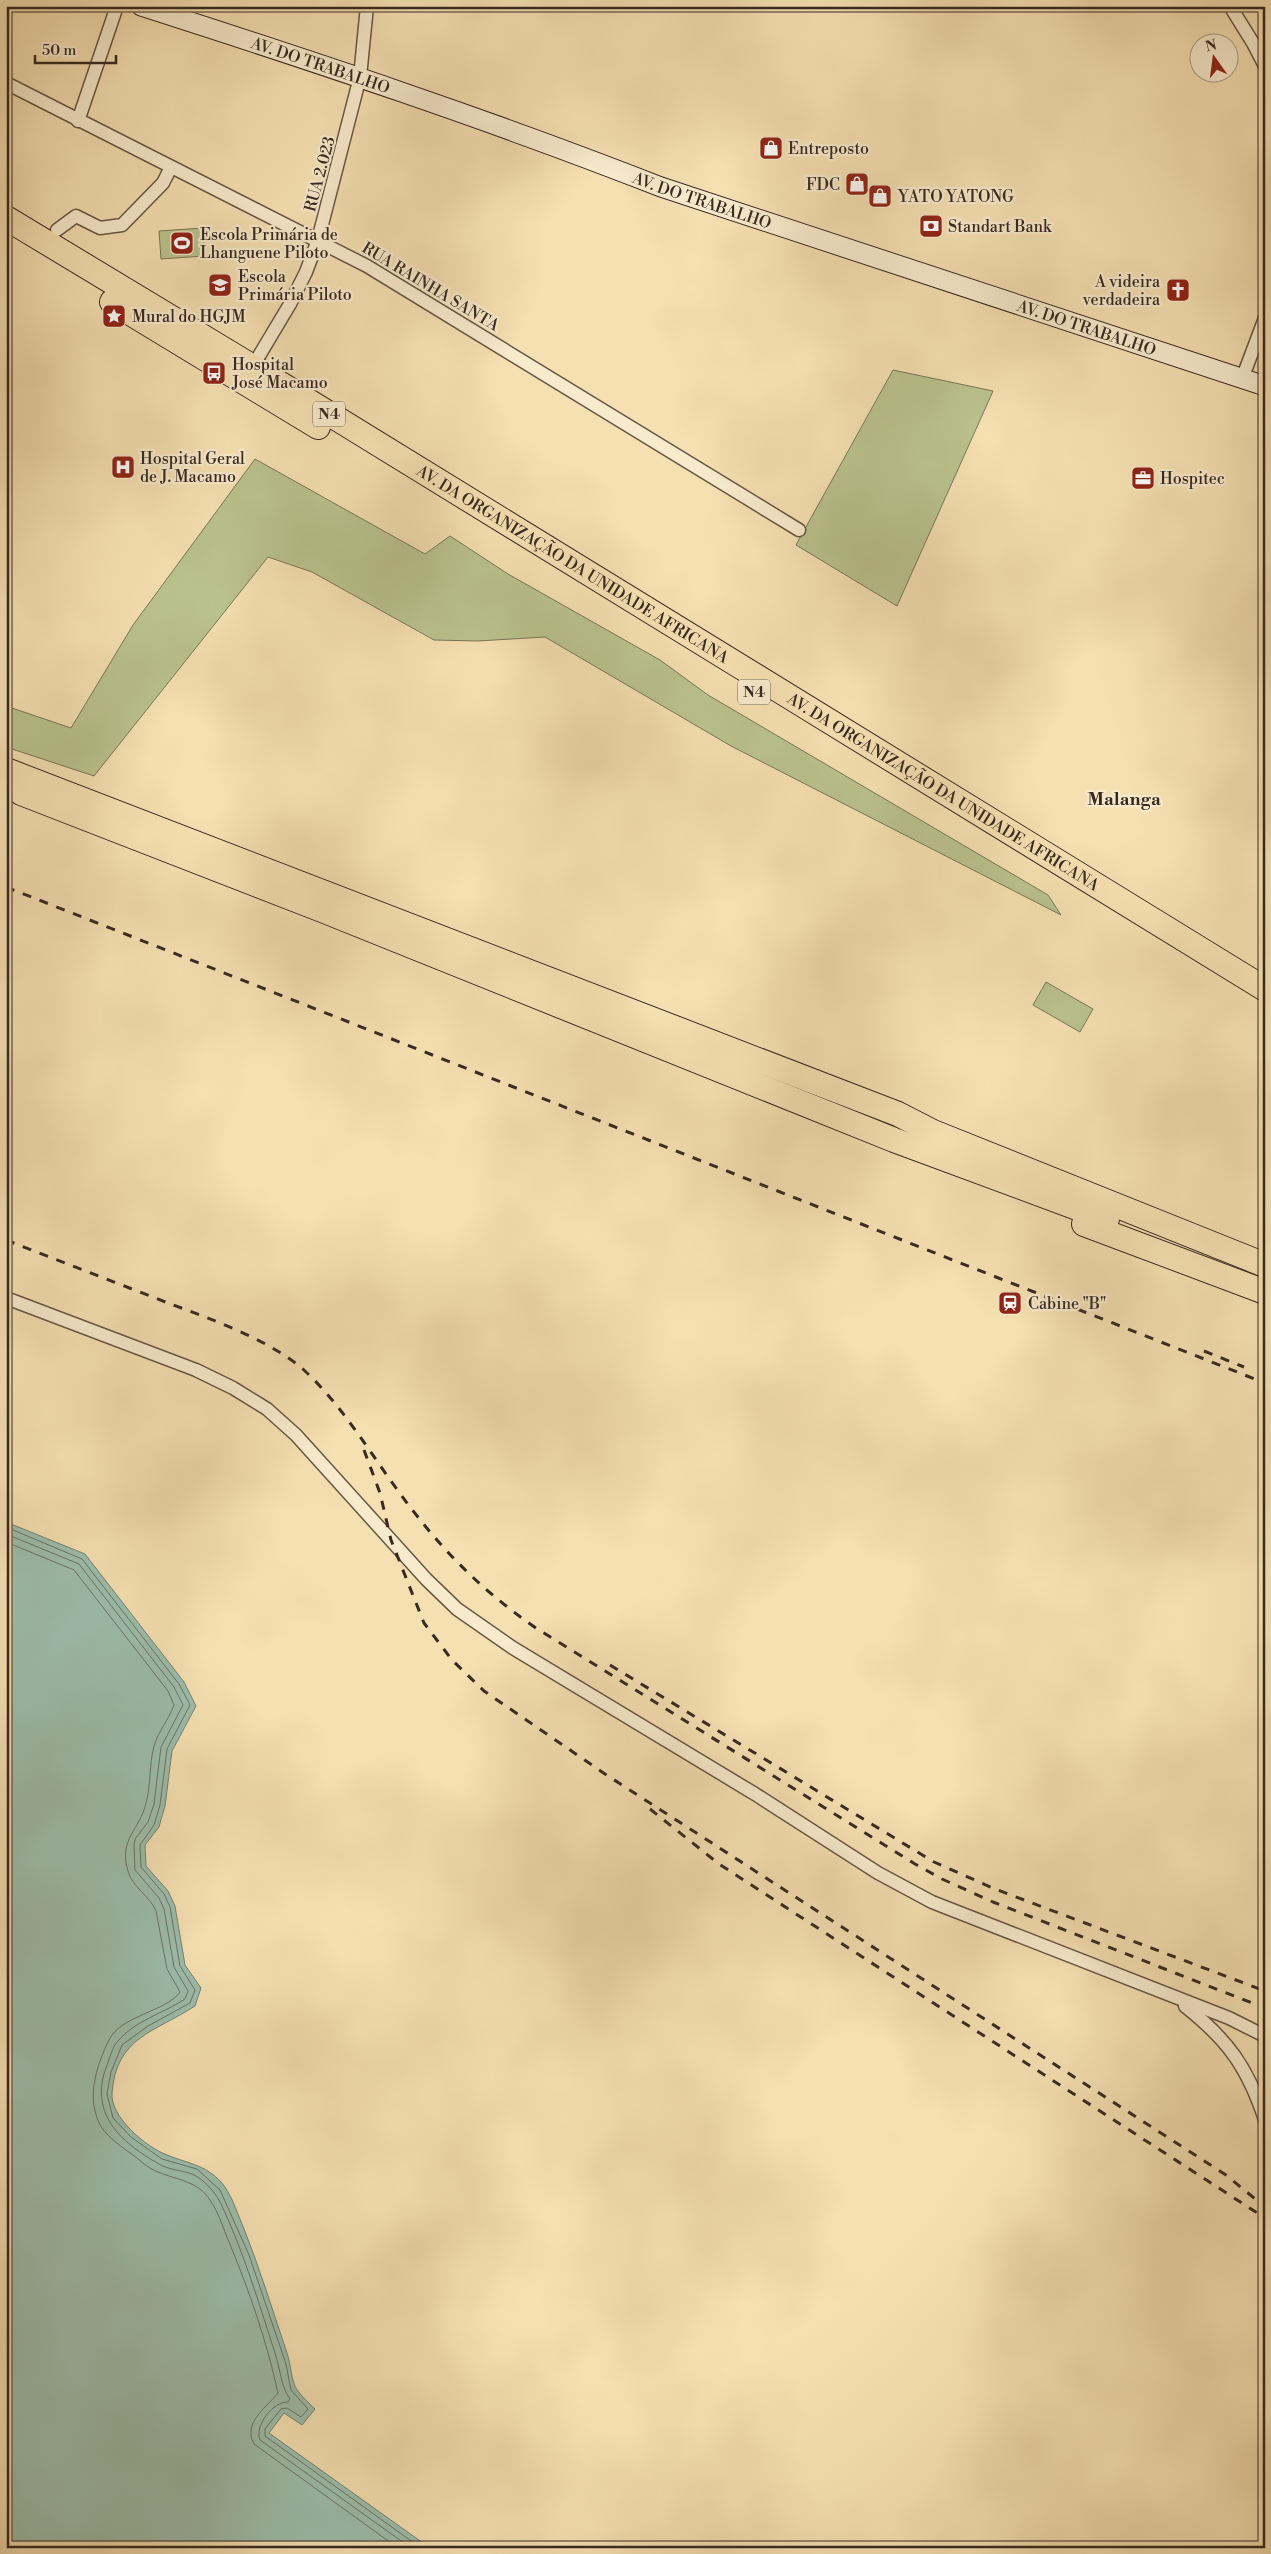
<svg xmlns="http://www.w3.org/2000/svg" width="1271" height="2554" viewBox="0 0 1271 2554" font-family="'Libre Bodoni',serif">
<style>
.green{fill:#bac38e;stroke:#797658}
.water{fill:#9cbdab;stroke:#748274}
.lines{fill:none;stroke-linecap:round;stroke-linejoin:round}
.shore{stroke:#6a7366;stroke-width:1}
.street-casing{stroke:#675746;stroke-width:15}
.secondary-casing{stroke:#382922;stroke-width:21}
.highway-casing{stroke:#382922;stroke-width:26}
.street{stroke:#f8ebcd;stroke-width:12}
.secondary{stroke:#f8ebcd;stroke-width:19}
.highway{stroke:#f5e0b2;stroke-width:24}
.rail{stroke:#382922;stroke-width:3;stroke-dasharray:9 9;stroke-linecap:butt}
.labels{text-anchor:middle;stroke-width:4.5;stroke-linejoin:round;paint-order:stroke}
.shield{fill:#f8ebcd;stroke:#726355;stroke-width:1}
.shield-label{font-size:15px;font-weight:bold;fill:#382922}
.street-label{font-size:16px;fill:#382922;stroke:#f8ebcd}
.poi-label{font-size:16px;fill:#382922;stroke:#f8ebcd;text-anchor:start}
.neighbourhood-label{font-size:18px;font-weight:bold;fill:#382922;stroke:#f8ebcd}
</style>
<rect width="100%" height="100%" fill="#f5e0b2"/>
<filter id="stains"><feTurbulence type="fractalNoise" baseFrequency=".004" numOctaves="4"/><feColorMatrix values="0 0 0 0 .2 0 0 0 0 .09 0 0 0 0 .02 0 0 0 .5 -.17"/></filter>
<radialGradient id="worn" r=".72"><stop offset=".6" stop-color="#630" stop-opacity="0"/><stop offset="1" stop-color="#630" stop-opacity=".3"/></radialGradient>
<!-- green -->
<g class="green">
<path d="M203,228L205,256L161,259L159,231Z"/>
<path d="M893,370L993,391L897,606L796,545Z"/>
<path d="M255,459L425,554L450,536L508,574L660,660L708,695L1048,895L1061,915L731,746L545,637L478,641L434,640L312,572L268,557L94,776L6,747V706L71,728L133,625Z"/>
<path d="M1046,982L1093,1009L1080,1032L1033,1005Z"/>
</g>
<!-- water -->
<path class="water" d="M6,1522L85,1554L184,1682L196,1706L172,1751L165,1806L159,1827L145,1845L146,1866L168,1891L175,1906L185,1965L201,1988L195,2006C155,2032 116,2037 112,2093C110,2117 146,2147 167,2155C189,2164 209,2165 225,2187C233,2199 238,2215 244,2229C260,2269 273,2312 287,2353C291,2364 291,2381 297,2390C302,2397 309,2403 315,2409L302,2425L284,2413L269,2433L430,2548H6Z"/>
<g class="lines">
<!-- shore -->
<g class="shore">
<path d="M6,1527L82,1559L179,1684L190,1705L167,1749L160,1805L154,1825L140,1845L141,1867L164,1894L170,1907L180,1966L195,1990L190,2003L148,2026L122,2045L111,2072L107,2094L113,2118L131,2137L162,2159L197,2169L220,2190L249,2255L286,2364L291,2390L308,2409L301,2417L287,2408L281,2409L265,2429V2436L421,2548"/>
<path d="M6,1534L79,1564L174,1687L183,1705L161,1747L154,1804L148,1822L135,1839L134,1845L135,1870L159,1898L164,1909L174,1967L188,1991L185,1999C164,2013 134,2021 118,2041C112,2047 110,2058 107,2065C88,2113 120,2142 159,2164C169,2170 181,2170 192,2174C204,2179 217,2194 222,2206C244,2253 259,2304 275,2353C280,2368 281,2387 290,2399L288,2402C274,2401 254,2425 260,2440L411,2548"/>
<path d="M6,1542L74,1570L168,1691L174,1705C169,1719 158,1732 154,1746C149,1765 151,1785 146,1803C140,1830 118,1839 128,1871C132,1887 150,1896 156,1911L167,1969L180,1992C166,2012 121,2015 109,2040C96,2066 85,2101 102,2128C109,2138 123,2148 133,2155C141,2161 149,2169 158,2172C177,2180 198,2181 210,2200C219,2213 223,2228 229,2242C249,2290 267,2342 278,2393C267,2407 242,2423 254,2444L398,2548"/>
</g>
<!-- street casing -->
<g class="street-casing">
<g id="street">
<path d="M1230,6L1253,43L1265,66"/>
<path d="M6,83L367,266L799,530"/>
<path d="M78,121L117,6"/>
<path d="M57,230L76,216L100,228L122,225L163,183L171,167"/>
<path d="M250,371L290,304L306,272L318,240L360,77L367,6"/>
<path d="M1242,379L1265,318"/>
<path d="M6,1298L196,1370L233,1388L267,1409L296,1435L426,1579L457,1609L513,1648L755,1794L878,1873L932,1902L1229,2018L1265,2036"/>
<path d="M1185,2006C1228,2040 1248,2068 1265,2120"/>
</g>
</g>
<!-- secondary casing -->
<g class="secondary-casing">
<g id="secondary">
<path id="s1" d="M141,6C316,62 490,120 661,187L1265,386"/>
</g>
</g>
<!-- highway casing -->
<g class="highway-casing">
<g id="highway">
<path id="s2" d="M6,218L253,367L1265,989"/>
<path d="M112,302L318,427"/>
<path d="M6,770L898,1114L933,1132L1265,1265"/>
<path d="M21,793L322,910L894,1140L1107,1219"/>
<path d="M1084,1224L1265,1292"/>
</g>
</g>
<!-- street -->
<use href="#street" class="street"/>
<!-- secondary -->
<use href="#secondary" class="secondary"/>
<!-- highway -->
<use href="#highway" class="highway"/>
<!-- rail -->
<g class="rail">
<path d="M6,887L1265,1383"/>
<path d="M6,1240C60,1261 114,1282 168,1303C211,1319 273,1341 306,1372C342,1406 367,1448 396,1488C437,1545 478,1588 536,1628L915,1864L942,1879L993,1902L1265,2008"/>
<path d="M1204,1351L1244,1367"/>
<path d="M364,1450L380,1493L391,1540L424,1623L452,1660L484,1691L605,1774L1226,2175L1265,2207"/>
<path d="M610,1665L934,1862L995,1889L1265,1991"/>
<path d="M650,1809L719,1864L1265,2218"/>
</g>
</g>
<!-- icons -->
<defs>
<g id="shop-square" transform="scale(1.25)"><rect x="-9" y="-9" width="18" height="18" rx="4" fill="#8f2418" stroke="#f8ebcd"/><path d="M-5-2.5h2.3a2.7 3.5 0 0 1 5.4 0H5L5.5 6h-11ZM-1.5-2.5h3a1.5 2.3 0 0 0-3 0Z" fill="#fff"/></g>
<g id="bank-square" transform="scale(1.25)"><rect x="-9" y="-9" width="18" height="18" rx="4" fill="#8f2418" stroke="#f8ebcd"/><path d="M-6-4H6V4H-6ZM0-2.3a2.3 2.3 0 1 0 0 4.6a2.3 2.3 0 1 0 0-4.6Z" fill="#fff"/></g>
<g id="stadium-square" transform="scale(1.25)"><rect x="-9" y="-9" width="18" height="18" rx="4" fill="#8f2418" stroke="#f8ebcd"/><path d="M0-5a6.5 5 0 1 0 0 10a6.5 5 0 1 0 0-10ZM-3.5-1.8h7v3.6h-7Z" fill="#fff"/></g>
<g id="school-square" transform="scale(1.25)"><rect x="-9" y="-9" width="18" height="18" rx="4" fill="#8f2418" stroke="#f8ebcd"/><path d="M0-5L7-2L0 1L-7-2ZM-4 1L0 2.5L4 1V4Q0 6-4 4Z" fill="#fff"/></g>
<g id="church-square" transform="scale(1.25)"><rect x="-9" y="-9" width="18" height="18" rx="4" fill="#8f2418" stroke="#f8ebcd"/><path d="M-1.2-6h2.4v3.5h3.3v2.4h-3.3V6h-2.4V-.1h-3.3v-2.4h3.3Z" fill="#fff"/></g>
<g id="sight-square" transform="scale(1.25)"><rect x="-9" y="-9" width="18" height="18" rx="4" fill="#8f2418" stroke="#f8ebcd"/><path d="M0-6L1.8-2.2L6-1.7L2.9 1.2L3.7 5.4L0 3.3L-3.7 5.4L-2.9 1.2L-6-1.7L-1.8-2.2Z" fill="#fff"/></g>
<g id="bus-square" transform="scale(1.25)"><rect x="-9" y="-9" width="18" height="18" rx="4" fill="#8f2418" stroke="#f8ebcd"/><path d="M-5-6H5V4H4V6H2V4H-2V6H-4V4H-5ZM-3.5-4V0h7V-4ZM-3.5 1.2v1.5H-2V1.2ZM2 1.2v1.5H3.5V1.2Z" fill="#fff"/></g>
<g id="hospital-square" transform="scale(1.25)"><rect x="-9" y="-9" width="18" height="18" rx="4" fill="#8f2418" stroke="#f8ebcd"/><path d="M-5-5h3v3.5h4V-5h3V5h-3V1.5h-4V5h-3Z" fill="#fff"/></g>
<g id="office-square" transform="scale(1.25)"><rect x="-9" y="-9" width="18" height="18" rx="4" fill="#8f2418" stroke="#f8ebcd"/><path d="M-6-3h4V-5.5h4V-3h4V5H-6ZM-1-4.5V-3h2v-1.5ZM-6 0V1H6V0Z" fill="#fff"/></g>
<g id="station-square" transform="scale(1.25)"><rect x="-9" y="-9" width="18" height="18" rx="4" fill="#8f2418" stroke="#f8ebcd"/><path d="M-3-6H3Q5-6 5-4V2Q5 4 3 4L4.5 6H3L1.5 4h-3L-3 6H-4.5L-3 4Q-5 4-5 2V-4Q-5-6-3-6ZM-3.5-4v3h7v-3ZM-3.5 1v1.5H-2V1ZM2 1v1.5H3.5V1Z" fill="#fff"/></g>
</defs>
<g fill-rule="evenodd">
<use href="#shop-square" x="771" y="148"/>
<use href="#shop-square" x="857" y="184"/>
<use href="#shop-square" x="880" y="196"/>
<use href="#bank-square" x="931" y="226"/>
<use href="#stadium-square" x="182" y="243"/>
<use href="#school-square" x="220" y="285"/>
<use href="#church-square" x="1178" y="290"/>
<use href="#sight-square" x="114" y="316"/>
<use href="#bus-square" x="214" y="373"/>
<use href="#hospital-square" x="123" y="467"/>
<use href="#office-square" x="1143" y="478"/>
<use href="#station-square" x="1010" y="1303"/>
</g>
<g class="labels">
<!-- shield labels -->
<g class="shield">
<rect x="313" y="401.5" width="32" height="25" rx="4"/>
<rect x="738" y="679.5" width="32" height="25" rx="4"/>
</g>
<g class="shield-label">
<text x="329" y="419">N4</text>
<text x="754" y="697">N4</text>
</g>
<!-- street labels -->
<g class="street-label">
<text dy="6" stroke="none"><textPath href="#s1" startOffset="189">AV. DO TRABALHO</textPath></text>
<text transform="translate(319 174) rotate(-75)" y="6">RUA 2.023</text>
<text dy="6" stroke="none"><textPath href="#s1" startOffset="594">AV. DO TRABALHO</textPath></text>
<text transform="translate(431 286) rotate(31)" y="6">RUA RAINHA SANTA</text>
<text dy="6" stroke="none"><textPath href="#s1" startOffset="999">AV. DO TRABALHO</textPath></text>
<text dy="6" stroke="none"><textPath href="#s2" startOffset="664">AV. DA ORGANIZAÇÃO DA UNIDADE AFRICANA</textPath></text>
<text dy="6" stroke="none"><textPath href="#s2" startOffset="1099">AV. DA ORGANIZAÇÃO DA UNIDADE AFRICANA</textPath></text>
</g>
<!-- poi labels -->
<g class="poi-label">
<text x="788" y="154">Entreposto</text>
<text x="840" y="190" text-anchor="end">FDC</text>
<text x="898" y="202">YATO YATONG</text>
<text x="948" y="232">Standart Bank</text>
<text x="200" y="240">Escola Primária de<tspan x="200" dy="18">Lhanguene Piloto</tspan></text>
<text x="238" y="282">Escola<tspan x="238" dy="18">Primária Piloto</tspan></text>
<text x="1160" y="287" text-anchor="end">A videira<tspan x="1160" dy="18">verdadeira</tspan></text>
<text x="132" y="322">Mural do HGJM</text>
<text x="232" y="370">Hospital<tspan x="232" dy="18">José Macamo</tspan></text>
<text x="140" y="464">Hospital Geral<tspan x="140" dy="18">de J. Macamo</tspan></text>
<text x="1160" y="484">Hospitec</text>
<text x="1028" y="1309">Cabine "B"</text>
</g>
<!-- neighbourhood labels -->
<g class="neighbourhood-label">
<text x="1124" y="805">Malanga</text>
</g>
</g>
<!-- margin -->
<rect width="1271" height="2554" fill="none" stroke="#f5e0b2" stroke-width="25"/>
<rect x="8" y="8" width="1256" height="2539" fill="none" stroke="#382922" stroke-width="2.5"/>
<rect x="12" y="12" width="1246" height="2529" fill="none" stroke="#382922"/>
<!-- north arrow -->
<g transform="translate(1214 58) rotate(346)"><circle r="24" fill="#f8ebcd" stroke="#ab9d89"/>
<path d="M0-4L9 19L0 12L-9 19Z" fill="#8f2418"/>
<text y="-8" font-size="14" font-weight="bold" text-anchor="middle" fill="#382922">N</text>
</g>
<!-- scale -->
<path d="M35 55v8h81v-8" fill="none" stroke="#382922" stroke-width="2.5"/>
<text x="42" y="55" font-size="15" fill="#382922" stroke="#f8ebcd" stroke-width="4" paint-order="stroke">50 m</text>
<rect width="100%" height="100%" filter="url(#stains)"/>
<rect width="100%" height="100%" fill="url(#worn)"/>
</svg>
